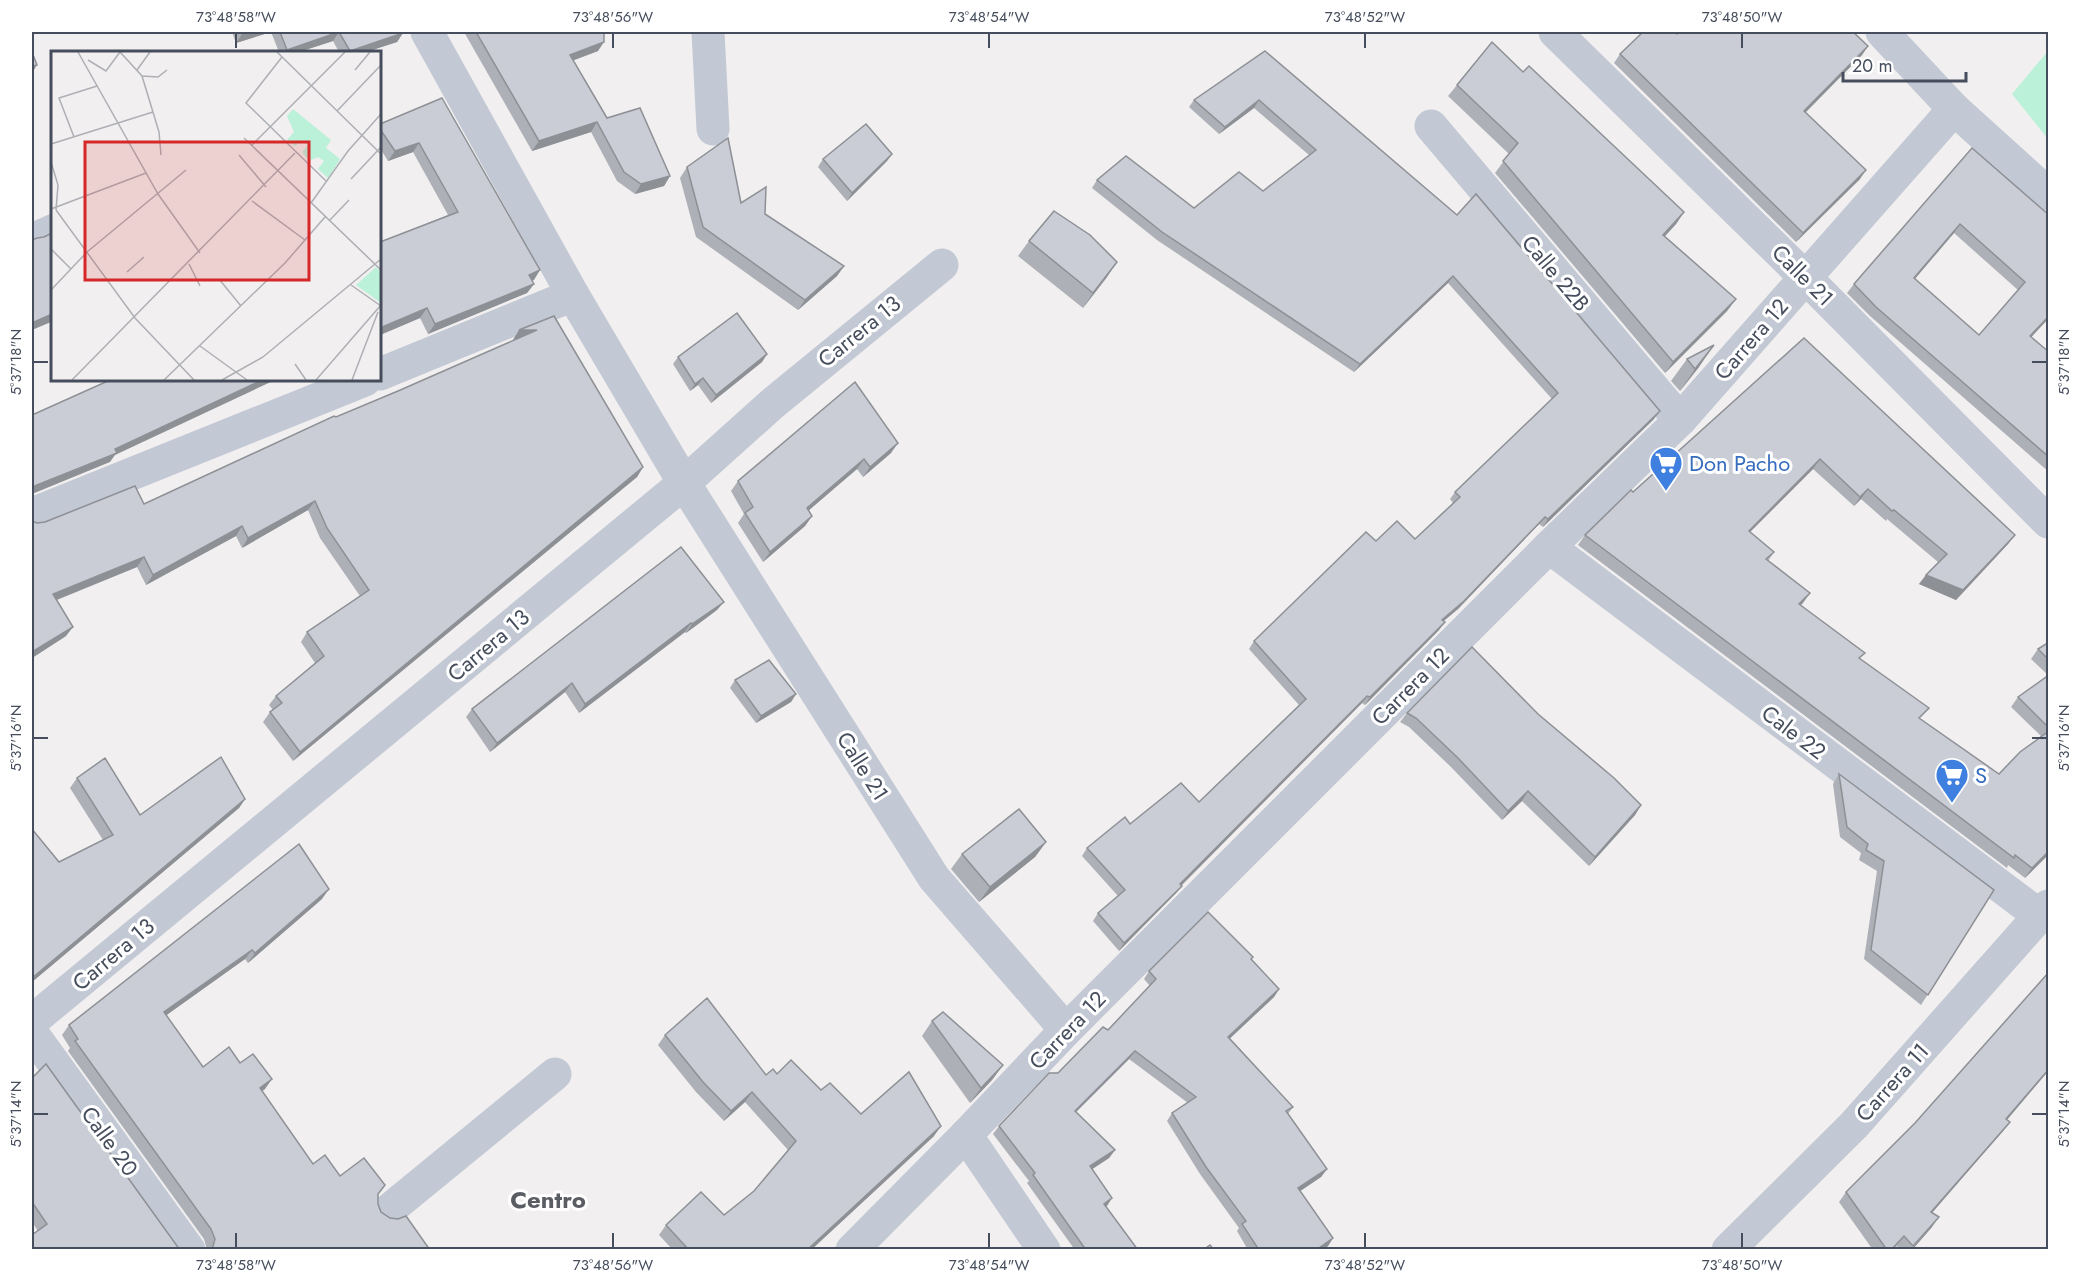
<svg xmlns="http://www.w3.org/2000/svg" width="2080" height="1281" viewBox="0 0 2080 1281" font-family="Jost,sans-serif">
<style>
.green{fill:#bbf1d9}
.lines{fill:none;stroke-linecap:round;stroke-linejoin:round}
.lane{stroke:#c2c8d4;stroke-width:22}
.street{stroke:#c2c8d4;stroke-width:33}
.wall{fill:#aeb0b7;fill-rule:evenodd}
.shaded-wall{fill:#8d9095}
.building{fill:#cacdd5;stroke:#8d9095;stroke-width:1.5;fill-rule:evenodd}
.ticks{fill:none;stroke:#464e5d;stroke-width:2}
.labels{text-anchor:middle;stroke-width:6;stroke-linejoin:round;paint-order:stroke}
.street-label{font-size:22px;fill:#464e5d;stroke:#fff}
.shop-label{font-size:22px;fill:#366cbe;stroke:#fff;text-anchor:start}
.neighbourhood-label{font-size:24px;font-weight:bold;fill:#5b5d64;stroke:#fff}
.inset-road{fill:none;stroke:#adafb5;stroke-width:1.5}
.view{fill:#d62828;fill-opacity:0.15;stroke:#d62828;stroke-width:3}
.inset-edge{fill:none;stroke:#464e5d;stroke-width:3}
.neatline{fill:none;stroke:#464e5d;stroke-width:2}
.ticks-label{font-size:15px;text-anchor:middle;fill:#464e5d}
</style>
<rect width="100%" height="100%" fill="#f1efef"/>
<!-- green -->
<path class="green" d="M2048,51V139L2012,94Z"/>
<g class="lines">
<!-- lane -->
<path class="lane" d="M32,234L52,225"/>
<!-- street -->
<g class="street">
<path d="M427,32L573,295L684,483L934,878L1066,1030"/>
<path d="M708,32L713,129"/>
<path d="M1555,32L1806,278L2048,522"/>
<path d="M1882,32L1954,109L2048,194"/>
<path d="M1431,126L1680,420"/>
<path d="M380,374L573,295"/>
<path d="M32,514L365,380"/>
<path d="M1549,547L2040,916"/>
<path d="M32,1021L684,483L772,404L942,265"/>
<path d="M32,1033L189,1250"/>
<path d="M966,1135L1044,1250"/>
<path d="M389,1210L555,1074"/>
<path d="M852,1250L966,1135L1066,1030L1549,547L1680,420L1954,109"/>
<path d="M1728,1250L1854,1125L2048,906"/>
</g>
</g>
<!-- wall -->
<g class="wall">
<path d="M232,32H271L236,43Z"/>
<path d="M271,32H402L403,33L397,42L366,52H339L333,41L299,52H279Z"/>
<path d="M464,32H604L598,51L573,60L607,118L670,176L664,186L635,194L617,181L591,132L532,151Z"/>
<path d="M1677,34L1868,46L1862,55L1806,112L1860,179L1796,242L1614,63L1620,54Z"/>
<path d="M1265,51L1654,419L1543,527L1539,524L1458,609L1444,621L1439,630L1365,705L1362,703L1181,885L1176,893L1119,951L1093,921L1098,913L1118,896L1082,856L1087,848L1130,824L1199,802L1299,705L1249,649L1254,641L1376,541L1415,539L1453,503L1450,499L1455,492L1552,399L1448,283L1354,372L1157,240L1092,188L1097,180L1194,208L1263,191L1309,155L1254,108L1219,134L1189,107L1194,100Z"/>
<path d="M1523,72L1684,212L1676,224L1665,236L1736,299L1727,311L1665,373L1495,173L1509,154L1448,96L1457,85Z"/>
<path d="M442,98L534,280H532L534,284L527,293L428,334L420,318L380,335V242L448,215L413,152L388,161L380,148V124Z"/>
<path d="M1972,148L2049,215V318L2031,337L2049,352V472L1870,316L1847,293L1854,284ZM1954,233L2018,290L1979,335L1915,278Z"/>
<path d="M892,154L887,161L847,201L818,167L823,159Z"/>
<path d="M687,167L741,203L765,214L844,266L837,276L798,310L696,237L680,178Z"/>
<path d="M1029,241L1107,277L1083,308L1018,256Z"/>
<path d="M519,330L643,467L637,477L293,761L263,722L270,712L273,710L269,705L276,696L315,663L301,642L307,632L360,596L320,538L308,510L242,548L236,536L146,585L137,567L57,600L66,636L32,658V521L37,523L144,504L336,417L398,391L515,340H513Z"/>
<path d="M1804,338L2015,535L2008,544L1956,600L1919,584L1926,575L1938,562L1887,519L1886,521L1861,499L1854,506L1813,469L1750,532L1774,552L1768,561L1810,593L1800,605L1860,659L1921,719L1999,774L2041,736L2011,707L2018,697L2048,675L2031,659L2038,649L2049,642V854L2025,878L2008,865L2007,868L1578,545L1585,535Z"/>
<path d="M767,354L762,362L711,403L698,385L690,391L673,364L678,357Z"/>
<path d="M1687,359L1699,367L1680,391L1671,381Z"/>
<path d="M891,453L863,477L857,469L808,510L812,516L805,526L763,562L738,523L744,514L731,491L738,481Z"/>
<path d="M717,610L686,633L685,632L579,713L565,692L490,752L466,717L472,709Z"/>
<path d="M735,680L796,694L791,702L756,723L730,688Z"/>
<path d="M1407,713L1538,714L1641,805L1635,815L1589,866L1522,801L1502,820L1451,767L1409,727L1400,722Z"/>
<path d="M1839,774L1994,890L1921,1005L1864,959L1877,871L1859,860L1861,853L1840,837L1833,784Z"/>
<path d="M77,778L140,815L245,799L239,808L32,982V829L59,862L103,840L70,788Z"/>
<path d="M1046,842L1035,857L979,902L951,869L962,854Z"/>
<path d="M322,899L248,963L245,959L166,1015L203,1067L240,1063L265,1089L262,1091L313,1164L378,1194V1204L381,1212L430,1250H207L204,1239L68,1051L70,1048L62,1035L69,1025Z"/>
<path d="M1251,960L1279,989L1274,997L1230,1038L1293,1107L1288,1114L1327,1169L1321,1177L1300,1191L1333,1238L1328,1246L1322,1250H1248L1237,1231L1239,1228L1200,1174L1167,1121L1172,1113L1188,1103L1129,1059L1076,1112L1115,1150L1109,1158L1092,1169L1112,1198L1106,1206L1138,1250H1075L1027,1183L1029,1181L993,1134L999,1126L1108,1030L1150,986L1144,979L1149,971Z"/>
<path d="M2049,972V1070L2007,1120L2003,1131L1932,1212V1227L1912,1250H1901L1897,1246L1893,1250H1873L1839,1202L1846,1192L1915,1123Z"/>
<path d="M932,1021L1003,1065L992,1080L970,1103L922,1036Z"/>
<path d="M665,1035L766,1075L777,1074L821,1090L861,1114L934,1136L811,1250H673L659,1235L666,1225L724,1215L754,1191L788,1150L745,1102L724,1121L696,1092L658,1045Z"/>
<path d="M32,1078L180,1250L38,1231L32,1222Z"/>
</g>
<!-- shaded-wall -->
<g class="shaded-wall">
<path d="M251,32H271L236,43L242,34Z"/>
<path d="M339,32L333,41L299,52H285L287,50Z"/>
<path d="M403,33L397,42L366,52H349L350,51Z"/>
<path d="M604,42L598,51L564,64L570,55Z"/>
<path d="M1868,46L1862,55L1798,120L1804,111Z"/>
<path d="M37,65L32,73V66Z"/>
<path d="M1259,100L1254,108L1219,134L1225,127Z"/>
<path d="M597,122L591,132L532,151L539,141Z"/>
<path d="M419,143L413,152L388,161L395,151Z"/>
<path d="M892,154L887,161L847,201L852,193Z"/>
<path d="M1866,170L1860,179L1796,242L1803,233Z"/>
<path d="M670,176L664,186L635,194L641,184Z"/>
<path d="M1684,212L1676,224L1655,247L1663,235Z"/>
<path d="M1960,224L1954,233L1908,287L1914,278Z"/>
<path d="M1117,262L1107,277L1083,308L1093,293Z"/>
<path d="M844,266L837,276L798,310L805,300Z"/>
<path d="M540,270L534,280L522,284L529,275Z"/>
<path d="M1453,276L1448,283L1354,372L1360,364Z"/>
<path d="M534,284L527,293L428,334L435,324Z"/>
<path d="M1736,299L1727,311L1665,373L1673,362Z"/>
<path d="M427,308L420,318L380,335V328Z"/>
<path d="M52,314V319L51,322L32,330V323Z"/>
<path d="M2049,316V318L2024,345L2030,336Z"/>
<path d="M519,330H537L530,340H513Z"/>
<path d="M1714,345L1699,367L1680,391L1695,369Z"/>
<path d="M767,354L762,362L711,403L716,395Z"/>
<path d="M703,378L698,385L690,391L695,384Z"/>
<path d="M262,380H275L115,455L110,462L32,494V487Z"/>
<path d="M1660,411L1654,419L1543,527L1548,519Z"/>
<path d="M898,443L891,453L863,477L870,467Z"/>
<path d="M864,459L857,469L800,518L807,508Z"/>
<path d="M1820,459L1813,469L1742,540L1749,531Z"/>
<path d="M643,467L637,477L293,761L300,752Z"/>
<path d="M1868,489L1861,499L1854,506L1860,497Z"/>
<path d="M315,501L308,510L242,548L248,538Z"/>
<path d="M812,516L805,526L763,562L770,552Z"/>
<path d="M1545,517L1539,524L1458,609L1436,627L1442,620Z"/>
<path d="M242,526L236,536L146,585L153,575Z"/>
<path d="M2015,535L2008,544L1956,600L1919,584L1926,575Z"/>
<path d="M144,557L137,567L46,604L53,594Z"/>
<path d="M1810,593L1803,603L1792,614L1799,604Z"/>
<path d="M724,602L717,610L686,633L692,624Z"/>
<path d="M1445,622L1439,630L1365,705L1370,697Z"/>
<path d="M691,623L685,632L579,713L585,704Z"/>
<path d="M73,627L66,636L32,658V652Z"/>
<path d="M572,683L565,692L490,752L497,743Z"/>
<path d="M796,694L791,702L756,723L761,716Z"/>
<path d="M1367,696L1362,703L1175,892L1180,884Z"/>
<path d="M1528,791L1522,801L1502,820L1508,811Z"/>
<path d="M245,799L239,808L32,982V978Z"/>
<path d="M1641,805L1635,815L1589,866L1595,857Z"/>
<path d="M1046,842L1035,857L979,902L990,887Z"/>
<path d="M2049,851V854L2025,878L2032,868Z"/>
<path d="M1182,886L1176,893L1119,951L1124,943Z"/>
<path d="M329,889L322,899L248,963L255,953Z"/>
<path d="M252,950L245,959L157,1022L164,1012Z"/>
<path d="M1279,989L1274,997L1223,1045L1228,1037Z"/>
<path d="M1135,1051L1129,1059L1069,1119L1075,1111Z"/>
<path d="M1003,1065L992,1080L970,1103L981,1088Z"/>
<path d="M2049,1069V1070L1999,1129L2006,1119Z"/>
<path d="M272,1079L265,1089L253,1098L260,1088Z"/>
<path d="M752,1092L745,1102L724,1121L731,1111Z"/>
<path d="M2010,1122L2003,1131L1925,1221L1931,1212Z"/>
<path d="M941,1126L934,1136L811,1250H807Z"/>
<path d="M1115,1150L1109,1158L1085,1174L1090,1166Z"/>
<path d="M1327,1169L1321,1177L1293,1196L1298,1188Z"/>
<path d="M1112,1198L1107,1206L1098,1212L1104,1204Z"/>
<path d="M1939,1217L1932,1227L1912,1250H1911Z"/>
<path d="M1333,1238L1328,1246L1322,1250H1316Z"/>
</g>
<!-- building -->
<g class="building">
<path d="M241,32H251L242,34Z"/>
<path d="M280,32H402L403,33L350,51L339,32L287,50Z"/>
<path d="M476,32H604V42L570,55L607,118L640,108L670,176L641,184L624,172L597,122L539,141Z"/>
<path d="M1643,32H1674L1677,34L1679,32H1853L1868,46L1804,111L1866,170L1803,233L1620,54Z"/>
<path d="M1492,42L1523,72L1529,66L1684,212L1663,235L1736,299L1673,362L1503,161L1518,143L1457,85Z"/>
<path d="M1265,51L1457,215L1476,194L1660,411L1548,519L1545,517L1464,601L1442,620L1445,622L1370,697L1367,696L1180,884L1182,886L1124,943L1098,913L1125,890L1087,848L1125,817L1130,824L1181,783L1199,802L1306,699L1254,641L1366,532L1376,541L1397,521L1415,539L1460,497L1455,492L1558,393L1453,276L1360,364L1162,232L1097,180L1126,156L1194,208L1239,172L1263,191L1316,150L1259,100L1225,127L1194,100Z"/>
<path d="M32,52L37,65L32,66Z"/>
<path d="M442,98L540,270L529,275L534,284L435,324L427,308L380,328V242L458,212L419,143L395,151L380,129V124Z"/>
<path d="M866,124L892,154L852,193L823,159Z"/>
<path d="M728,138L741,203L766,187L765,214L844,266L805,300L703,227L687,167Z"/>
<path d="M1972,148L2049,215V316L2030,336L2049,352V457L1876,307L1854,284ZM1960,224L2025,282L1979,335L1914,278Z"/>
<path d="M1054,211L1090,235L1117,262L1093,293L1029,241Z"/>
<path d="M52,233V314L32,323V240L37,238L44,237Z"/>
<path d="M737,313L767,354L716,395L703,378L695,384L678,357Z"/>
<path d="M554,316L643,467L300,752L270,712L282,703L276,696L324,656L307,632L369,590L327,528L315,501L248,538L242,526L153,575L144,557L53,594L73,627L32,652V521L37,523L45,522L135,486L144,504L334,416L336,417L398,391L537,330H519Z"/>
<path d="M1804,338L2015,535L1963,590L1926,575L1947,554L1894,510L1892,511L1868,489L1860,497L1820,459L1749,531L1774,552L1766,559L1810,593L1799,604L1865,653L1859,658L1929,708L1919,718L1999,774L2020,752L2049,731V851L2032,868L2015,855L2014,858L1585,535L1631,490L1633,492Z"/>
<path d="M1714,345L1695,369L1687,359Z"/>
<path d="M110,380H262L115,449L117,453L32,487V415Z"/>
<path d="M855,382L898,443L870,467L864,459L807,508L812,516L770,552L745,513L753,507L738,481Z"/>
<path d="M681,547L724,602L692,624L691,623L585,704L572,683L497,743L472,709Z"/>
<path d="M2049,642V660L2038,649Z"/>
<path d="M1472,647L1538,714L1614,778L1641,805L1595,857L1528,791L1508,811L1458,758L1416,718L1407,713Z"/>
<path d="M769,660L796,694L761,716L735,680Z"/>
<path d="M2049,675V728L2018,697Z"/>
<path d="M221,757L245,799L32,978V829L59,862L113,835L77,778L105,758L140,815Z"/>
<path d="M1839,774L1994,890L1928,995L1871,950L1884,861L1866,850L1868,844L1847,827Z"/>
<path d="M1019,809L1046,842L990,887L962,854Z"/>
<path d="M299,844L329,889L255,953L252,950L164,1012L203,1067L229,1047L240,1063L253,1054L272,1079L260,1088L313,1164L325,1155L340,1176L364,1158L385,1185L378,1194V1204L381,1212L390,1218L398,1219L406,1216L430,1250H212L215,1239L211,1229L75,1041L78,1039L69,1025Z"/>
<path d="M1208,912L1253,957L1251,959L1279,989L1228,1037L1293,1107L1286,1111L1327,1169L1298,1188L1333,1238L1316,1250H1259L1242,1224L1246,1221L1206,1167L1172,1113L1196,1097L1135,1051L1075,1111L1115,1150L1090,1166L1112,1198L1104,1204L1138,1250H1086L1033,1175L1035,1173L999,1126L1049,1073H1058L1103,1027L1108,1030L1156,979L1149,971Z"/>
<path d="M2049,972V1069L2006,1119L2010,1122L1931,1212L1939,1217L1913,1246L1904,1236L1891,1250H1887L1846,1192L1915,1123Z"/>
<path d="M707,998L766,1075L773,1069L777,1074L791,1060L821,1090L830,1083L861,1114L909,1072L941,1126L807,1250H689L666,1225L701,1192L724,1215L754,1191L796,1141L752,1092L731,1111L703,1082L665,1035Z"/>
<path d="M943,1012L1003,1065L981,1088L932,1021Z"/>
<path d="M46,1064L180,1250H32V1235L47,1224L32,1202V1078Z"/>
<path d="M1210,1245L1214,1250H1203Z"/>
</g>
<!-- ticks -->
<path class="ticks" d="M236,33V48M613,33V48M989,33V48M1365,33V48M1742,33V48M33,362H48M2032,362H2047M33,738H48M2032,738H2047M33,1114H48M2032,1114H2047M236,1233V1248M613,1233V1248M989,1233V1248M1365,1233V1248M1742,1233V1248"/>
<!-- icons -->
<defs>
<g id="supermarket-pin" transform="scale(1.725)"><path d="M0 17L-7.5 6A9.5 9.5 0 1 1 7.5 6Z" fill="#3f7fe0" stroke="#fff"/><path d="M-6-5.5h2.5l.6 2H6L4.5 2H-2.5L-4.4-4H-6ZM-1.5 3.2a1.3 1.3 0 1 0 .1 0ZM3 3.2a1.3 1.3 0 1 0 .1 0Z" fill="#fff"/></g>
</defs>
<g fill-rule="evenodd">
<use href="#supermarket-pin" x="1666" y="463"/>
<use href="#supermarket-pin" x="1952" y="775"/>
</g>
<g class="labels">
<!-- street labels -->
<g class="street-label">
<text transform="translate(1556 273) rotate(50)" y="8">Calle 22B</text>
<text transform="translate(1803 275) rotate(45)" y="8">Calle 21</text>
<text transform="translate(859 331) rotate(-39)" y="8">Carrera 13</text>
<text transform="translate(1751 339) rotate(-49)" y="8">Carrera 12</text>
<text transform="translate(488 645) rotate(-40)" y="8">Carrera 13</text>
<text transform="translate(1410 686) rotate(-45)" y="8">Carrera 12</text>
<text transform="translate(1794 732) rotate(37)" y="8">Cale 22</text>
<text transform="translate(863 766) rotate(58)" y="8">Calle 21</text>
<text transform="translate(113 954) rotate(-40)" y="8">Carrera 13</text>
<text transform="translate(1067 1030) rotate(-46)" y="8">Carrera 12</text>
<text transform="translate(1892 1082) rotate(-48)" y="8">Carrera 11</text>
<text transform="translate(110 1141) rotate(54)" y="8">Calle 20</text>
</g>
<!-- shop labels -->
<g class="shop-label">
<text x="1689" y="471">Don Pacho</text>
<text x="1975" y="783">S</text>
</g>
<!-- neighbourhood labels -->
<g class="neighbourhood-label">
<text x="548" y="1208">Centro</text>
</g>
</g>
<!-- overview -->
<g transform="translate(51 51)">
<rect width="330" height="330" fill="#f1efef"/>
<path d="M242,58L280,89L275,97L289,108L277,127L267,118L273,110L267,106L258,110L251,101L257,94L252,89L244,95L236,89L243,81L236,65ZM325,216L330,221V252L305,234Z" fill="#bbf1d9"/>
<path class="inset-road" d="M27,1L107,143L149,202M69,1L91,25L108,81L110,104M226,1L330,103M231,6L195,52L276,131M37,9L55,20L69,1M86,19L99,1M304,19L319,1M91,25L107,26L116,19M286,60L330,14M23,86L8,47L46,35M193,87L330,219M0,93L102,61M201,94L294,1M188,104L215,136M0,111L7,134L5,159M300,128L330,96M201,150L254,189M260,152L297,100L330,63M0,158L95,122M5,159L84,267L143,329M278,170L298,149M0,198L20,218M138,213L149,235M76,221L93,206M168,228L190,255M300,234L330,255M0,239L36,201L135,119M149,295L196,329M244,313L255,329M21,329L244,102M113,329L234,212L274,166M171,329L212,306L330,208M265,329L330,254M301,329L327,261"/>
<path class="view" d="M34,91H258V229H34Z"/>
<rect width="330" height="330" class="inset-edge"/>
</g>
<!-- border -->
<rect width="2080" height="1281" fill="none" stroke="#ffffff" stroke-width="66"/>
<!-- scale -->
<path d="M1843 72v9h123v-9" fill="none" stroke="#464e5d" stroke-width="3"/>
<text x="1852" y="72" font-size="18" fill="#464e5d" stroke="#ffffff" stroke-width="4.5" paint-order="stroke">20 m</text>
<rect x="33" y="33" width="2014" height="1215" class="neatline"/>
<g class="ticks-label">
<text x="236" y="22">73°48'58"W</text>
<text x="613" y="22">73°48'56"W</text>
<text x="989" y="22">73°48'54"W</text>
<text x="1365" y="22">73°48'52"W</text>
<text x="1742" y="22">73°48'50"W</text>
<text transform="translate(16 362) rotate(-90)" y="5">5°37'18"N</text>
<text transform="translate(2064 362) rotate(-90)" y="5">5°37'18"N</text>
<text transform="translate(16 738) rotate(-90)" y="5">5°37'16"N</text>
<text transform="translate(2064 738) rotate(-90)" y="5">5°37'16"N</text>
<text transform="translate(16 1114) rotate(-90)" y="5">5°37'14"N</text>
<text transform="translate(2064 1114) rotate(-90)" y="5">5°37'14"N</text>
<text x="236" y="1270">73°48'58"W</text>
<text x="613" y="1270">73°48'56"W</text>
<text x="989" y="1270">73°48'54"W</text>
<text x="1365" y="1270">73°48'52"W</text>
<text x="1742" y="1270">73°48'50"W</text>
</g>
</svg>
